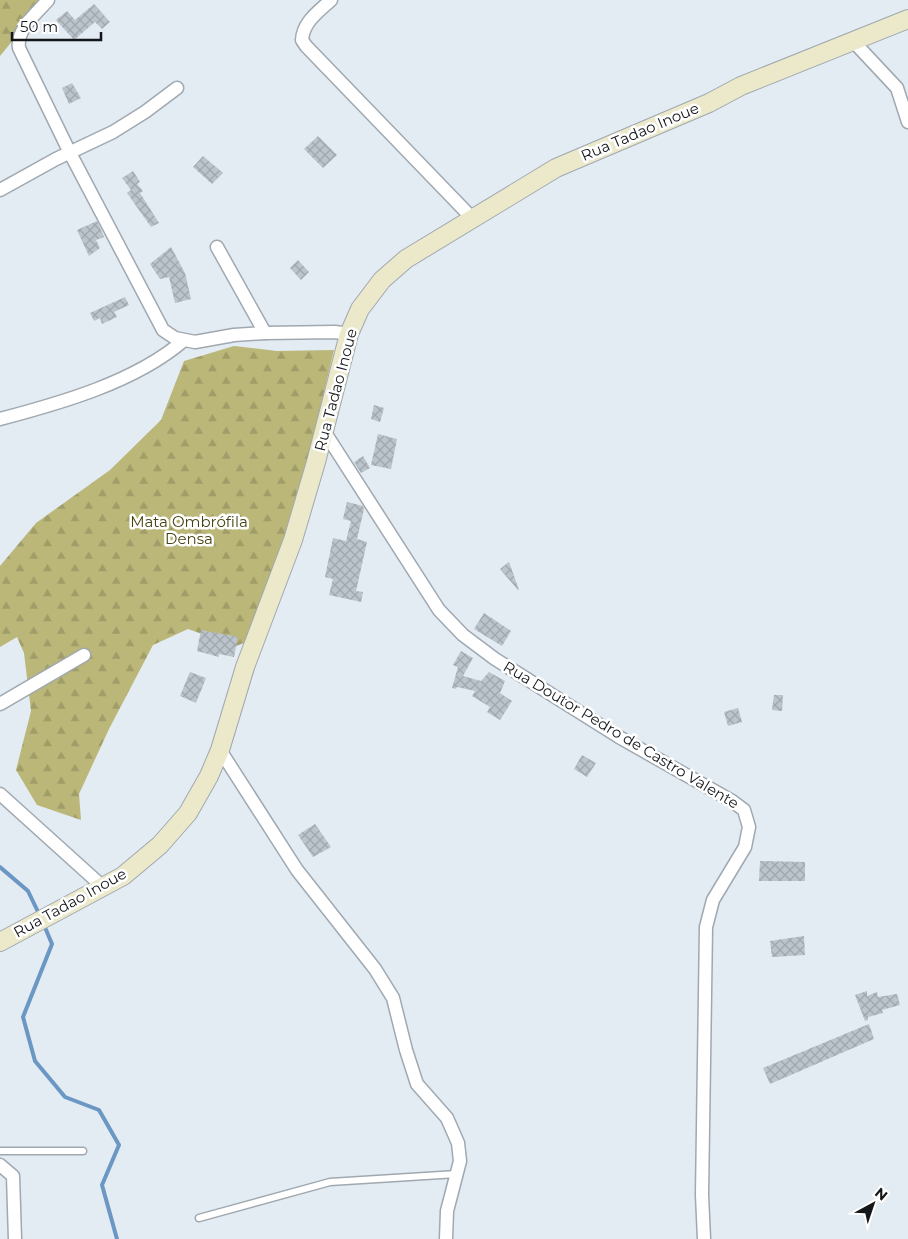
<svg xmlns="http://www.w3.org/2000/svg" width="908" height="1239" viewBox="0 0 908 1239" font-family="Montserrat,sans-serif">
<style>
.forest{fill:url(#forest-firs)}
.lines{fill:none;stroke-linecap:round;stroke-linejoin:round}
.stream{stroke:#6a97c3;stroke-width:4}
.building{fill:url(#building-cross-hatch)}
.lane-casing{stroke:#a0a8b0;stroke-width:9}
.street-casing{stroke:#a0a8b0;stroke-width:15}
.secondary-casing{stroke:#a0a8b0;stroke-width:20}
.lane{stroke:#fff;stroke-width:6}
.street{stroke:#fff;stroke-width:12}
.secondary{stroke:#ebe9ca;stroke-width:18}
.labels{text-anchor:middle;stroke-width:5;stroke-linejoin:round;paint-order:stroke}
.street-label{font-size:15px;fill:#14171a;stroke:#fff}
.park-label{font-size:15px;fill:#474413;stroke:#fff}
</style>
<defs>
<pattern id="forest-firs" width="22" height="20" patternUnits="userSpaceOnUse" patternTransform="scale(1.25)"><rect width="22" height="20" fill="#bbb779"/><path d="M5 1l3.5 6h-7zM16 11l3.5 6h-7z" fill="#a09d68"/></pattern>
<pattern id="building-cross-hatch" width="8" height="8" patternUnits="userSpaceOnUse" patternTransform="scale(1.25)"><rect width="8" height="8" fill="#bbc3cb"/><path d="M0 0l8 8M0 8l8-8" fill="none" stroke="#a0a7ae"/></pattern>
</defs>
<rect width="100%" height="100%" fill="#e3ebf3"/>
<!-- forest -->
<g class="forest">
<path d="M0,0H46L0,56Z"/>
<path d="M234,346L277,351L334,350L281,572L254,639L236,646L188,629L153,645L109,729L79,794L81,820L37,805L16,770L31,711L24,653L17,637L0,647V566L36,523L110,470L161,420L184,361Z"/>
</g>
<g class="lines">
<!-- stream -->
<g class="stream">
<path d="M0,867L28,891L40,916"/>
<path d="M44,925L52,944L23,1017L35,1061L65,1097L99,1110L119,1145L102,1185L117,1239"/>
</g>
</g>
<!-- building -->
<g class="building">
<path d="M94,4L110,22L102,29L95,22L74,40L56,20L67,11L75,20Z"/>
<path d="M72,83L81,98L69,104L62,88Z"/>
<path d="M318,136L337,155L323,168L304,149Z"/>
<path d="M203,156L223,173L212,184L193,167Z"/>
<path d="M133,171L140,182L137,184L143,191L140,193L159,223L151,227L127,193L131,190L122,178Z"/>
<path d="M97,221L104,237L96,240L100,248L89,256L77,230Z"/>
<path d="M171,247L185,273L191,299L175,303L169,277L160,279L150,264Z"/>
<path d="M298,260L309,272L301,280L290,268Z"/>
<path d="M125,297L129,305L114,312L117,317L102,324L100,318L94,321L90,313Z"/>
<path d="M374,405L384,408L380,422L371,419Z"/>
<path d="M378,434L397,439L391,469L371,465Z"/>
<path d="M363,456L370,468L361,473L354,462Z"/>
<path d="M347,502L363,506L364,509L357,539L367,542L356,591L363,592L361,602L329,595L333,579L325,577L333,538L346,541L351,521L343,519Z"/>
<path d="M509,562L519,590H518L500,569Z"/>
<path d="M484,613L511,631L502,646L474,629Z"/>
<path d="M201,630L238,637L234,657L219,654V657L197,651Z"/>
<path d="M461,651L473,658L463,676L481,681L489,672L505,681L500,693L512,701L500,720L487,712L490,707L472,696L475,691L457,687L455,689L452,688L458,667L453,665Z"/>
<path d="M190,672L206,678L196,703L180,696Z"/>
<path d="M774,695H783L782,711L772,710Z"/>
<path d="M738,708L742,722L728,726L724,712Z"/>
<path d="M582,755L596,763L587,777L574,769Z"/>
<path d="M315,824L331,847L313,857L298,835Z"/>
<path d="M760,861L805,862V881H759Z"/>
<path d="M804,936L805,955L772,957L770,941Z"/>
<path d="M867,991V996L877,992L878,997L897,994L900,1005L882,1010L883,1013L868,1017V1020L865,1021L855,995Z"/>
<path d="M869,1024L874,1039L770,1084L763,1068Z"/>
</g>
<g class="lines">
<!-- lane casing -->
<g class="lane-casing">
<g id="lane">
<path d="M0,1151H83"/>
<path d="M199,1218L330,1182L457,1174"/>
</g>
</g>
<!-- street casing -->
<g class="street-casing">
<g id="street">
<path d="M48,0C37,13 16,29 19,48L70,153L163,330L175,338L195,342L234,335L265,333L335,332L349,334"/>
<path d="M331,0C319,11 303,22 302,40L306,46L473,219"/>
<path d="M853,41L897,88L908,122"/>
<path d="M0,190L56,159L113,132L145,112L177,88"/>
<path d="M217,247L265,333"/>
<path d="M0,419C61,403 135,382 183,341"/>
<path d="M324,431L439,610L463,635L495,659L619,737L732,801L744,810L749,827L745,847L713,900L706,927L702,1195L704,1239"/>
<path d="M0,704L84,655"/>
<path d="M220,750L297,870L375,969L393,998L406,1050L417,1084L447,1118L458,1143L460,1161L447,1211L446,1239"/>
<path d="M0,794L102,886"/>
<path d="M0,1165L13,1176L15,1239"/>
</g>
</g>
<!-- secondary casing -->
<g class="secondary-casing">
<path id="secondary" d="M0,942L123,876L160,845L188,813L209,776L220,750L245,667L293,540L316,462L349,334L360,309L382,280L406,259L556,168L709,103L741,86L908,19"/>
</g>
<!-- lane -->
<use href="#lane" class="lane"/>
<!-- street -->
<use href="#street" class="street"/>
<!-- secondary -->
<use href="#secondary" class="secondary"/>
</g>
<g class="labels">
<!-- street labels -->
<g class="street-label">
<text transform="translate(640 132) rotate(-23)" y="5">Rua Tadao Inoue</text>
<text transform="translate(336 390) rotate(-75)" y="5">Rua Tadao Inoue</text>
<text transform="translate(621 735) rotate(31)" y="5">Rua Doutor Pedro de Castro Valente</text>
<text transform="translate(70 903) rotate(-29)" y="5">Rua Tadao Inoue</text>
</g>
<!-- park labels -->
<g class="park-label">
<text x="189" y="527">Mata Ombrófila<tspan x="189" dy="17">Densa</tspan></text>
</g>
</g>
<!-- north arrow -->
<g transform="translate(873 1204) rotate(40)" stroke="#ffffff" stroke-width="4" paint-order="stroke">
<path d="M0-4L9 19L0 12L-9 19Z" fill="#14171a"/>
<text y="-8" font-size="14" font-weight="bold" text-anchor="middle" fill="#14171a">N</text>
</g>
<!-- scale -->
<path d="M12 32v8h89v-8" fill="none" stroke="#14171a" stroke-width="2.5"/>
<text x="20" y="32" font-size="15" fill="#14171a" stroke="#ffffff" stroke-width="4" paint-order="stroke">50 m</text>
</svg>
